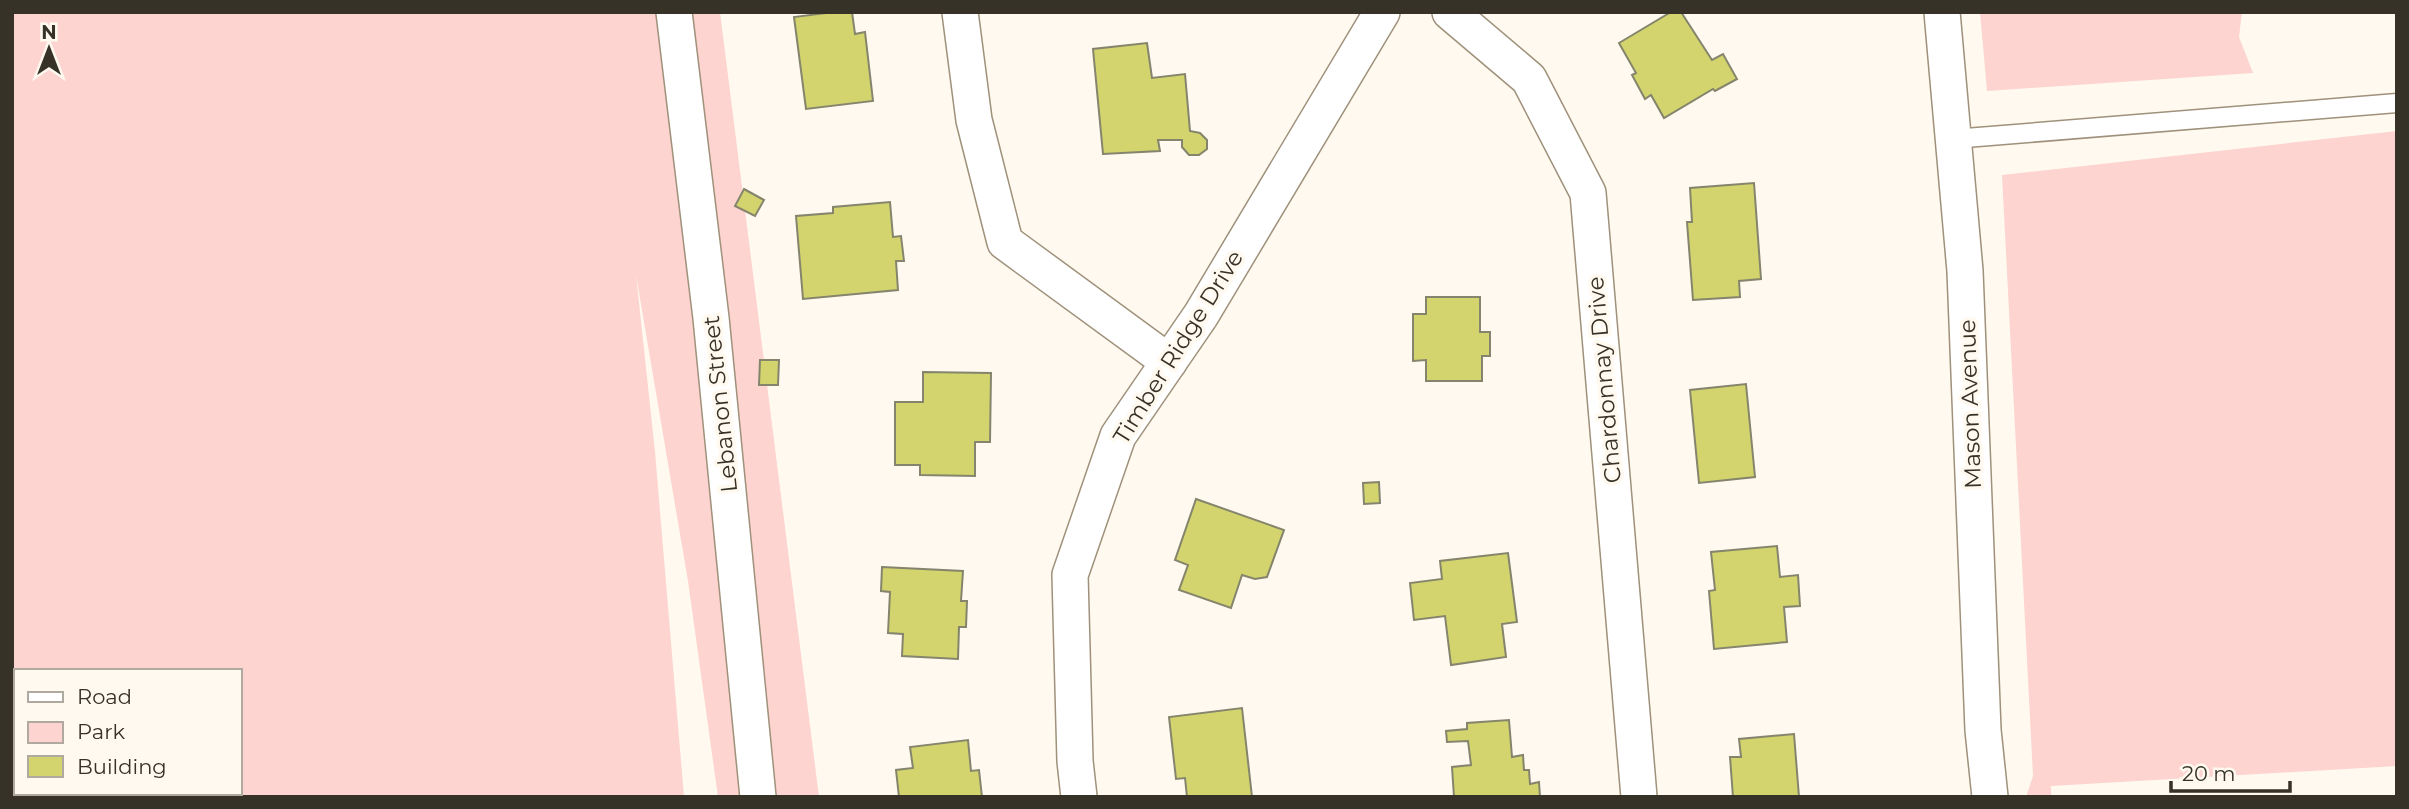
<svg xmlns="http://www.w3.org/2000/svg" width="2409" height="809" viewBox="0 0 2409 809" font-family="Montserrat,sans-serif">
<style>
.green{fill:#fdd4cf;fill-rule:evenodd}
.building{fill:#d3d46d;stroke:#84856c;stroke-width:2}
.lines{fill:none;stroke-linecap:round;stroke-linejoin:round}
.service-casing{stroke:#9f917b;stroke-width:21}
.minor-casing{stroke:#9f917b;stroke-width:38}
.service{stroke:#fff;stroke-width:18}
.minor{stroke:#fff;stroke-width:35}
.labels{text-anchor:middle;stroke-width:7;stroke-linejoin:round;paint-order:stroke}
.street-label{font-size:23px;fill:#373228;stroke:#fff9ef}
</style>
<rect width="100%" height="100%" fill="#fff9ef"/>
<!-- green -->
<g class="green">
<path d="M12,12H720L819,797H718L688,581L636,275L655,452L684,797H12ZM16,671H240V793H16Z"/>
<path d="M1980,12H2242L2239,37L2253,73L1987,91Z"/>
<path d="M2397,131V766L2051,786V797H2026L2033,776L2002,175Z"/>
</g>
<!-- building -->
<g class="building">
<path d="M834,12H852L855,34L865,32L873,101L806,109L794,17Z"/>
<path d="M1671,12H1681L1712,60L1723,54L1737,79L1715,91L1713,89L1664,118L1651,95L1645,99L1632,75L1636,73L1619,43Z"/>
<path d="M1147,43L1152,78L1185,74L1190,131L1200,133L1207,140V149L1199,155H1189L1182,147V140H1158L1160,151L1103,154L1093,49Z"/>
<path d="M1754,183L1761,279L1739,281L1740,297L1693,300L1687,222H1692L1690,188Z"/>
<path d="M744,189L764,200L755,216L735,206Z"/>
<path d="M890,202L893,237L901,236L904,261H896L898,290L803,299L796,216L833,213V207Z"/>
<path d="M1426,297H1480V332H1490V356H1482V381H1426V360L1413,361V314H1426Z"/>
<path d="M760,360H779L778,385H759Z"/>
<path d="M923,372L991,373L990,442H975V476L920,475V465H895V402H923Z"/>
<path d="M1746,384L1755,477L1699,483L1690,390Z"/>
<path d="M1379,482L1380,503L1364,504L1363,483Z"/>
<path d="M1196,499L1284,530L1267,577L1255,579L1242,575L1231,608L1179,590L1188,565L1175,560Z"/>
<path d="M1777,546L1780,577L1798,575L1800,606L1784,607L1787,642L1714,649L1709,591L1715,590L1711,552Z"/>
<path d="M1508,553L1517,622L1502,624L1506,657L1451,665L1445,616L1414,620L1410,583L1442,579L1440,561Z"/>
<path d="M882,567L963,571L961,601H967L966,627H959L958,659L902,656L903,634L888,633L890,592L881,591Z"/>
<path d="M1242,708L1252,797H1187L1185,778L1176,779L1169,717Z"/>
<path d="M1509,720L1512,757L1523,755L1524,770H1529L1530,784L1539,782L1540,797H1454L1452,767L1471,765L1468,741L1447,742L1446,731L1467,729V723Z"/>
<path d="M1794,734L1799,797H1733L1730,757H1741L1739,739Z"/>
<path d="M968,740L971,771L979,770L982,797H899L896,770L913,768L910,747Z"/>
</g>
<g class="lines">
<!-- service casing -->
<g class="service-casing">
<path id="service" d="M1953,139L2397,103"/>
</g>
<!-- minor casing -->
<g class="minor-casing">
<g id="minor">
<path d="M674,12L711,318L758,797"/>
<path d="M960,12L974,120L1005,242L1169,362"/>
<path d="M1450,12L1529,79L1588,193L1639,797"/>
<path d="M1942,12L1965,271L1983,730L1990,797"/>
<path d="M1079,797L1075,761L1070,575L1118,436L1201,315L1382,12"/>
</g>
</g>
<!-- service -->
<use href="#service" class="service"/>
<!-- minor -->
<use href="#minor" class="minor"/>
</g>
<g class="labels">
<!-- street labels -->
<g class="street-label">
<text transform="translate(1178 347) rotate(-58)" y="8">Timber Ridge Drive</text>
<text transform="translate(1604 380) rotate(-95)" y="8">Chardonnay Drive</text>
<text transform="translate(720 404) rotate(-96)" y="8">Lebanon Street</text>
<text transform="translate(1970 404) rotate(-92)" y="8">Mason Avenue</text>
</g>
</g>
<!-- border -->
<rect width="2409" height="809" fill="none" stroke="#373228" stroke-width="28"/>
<!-- legend -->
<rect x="14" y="669" width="228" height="126" fill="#fff9ef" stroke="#afa99f" stroke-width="2"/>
<rect x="28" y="692" width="35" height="10" fill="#ffffff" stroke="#afa99f" stroke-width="2"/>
<text x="77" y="704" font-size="21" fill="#373228">Road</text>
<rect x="28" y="722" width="35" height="21" fill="#fdd4cf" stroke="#afa99f" stroke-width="2"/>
<text x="77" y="739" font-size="21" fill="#373228">Park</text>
<rect x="28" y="756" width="35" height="21" fill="#d3d46d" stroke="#afa99f" stroke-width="2"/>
<text x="77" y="774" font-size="21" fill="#373228">Building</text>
<!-- north arrow -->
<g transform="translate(49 49)" stroke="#fff9ef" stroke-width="5" paint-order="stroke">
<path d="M0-5L12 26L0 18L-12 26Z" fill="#373228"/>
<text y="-10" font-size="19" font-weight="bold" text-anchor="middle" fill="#373228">N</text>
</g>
<!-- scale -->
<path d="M2171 781v10h119v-10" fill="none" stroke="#373228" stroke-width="3.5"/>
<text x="2182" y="781" font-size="21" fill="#373228" stroke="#fff9ef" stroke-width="5" paint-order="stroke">20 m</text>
</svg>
